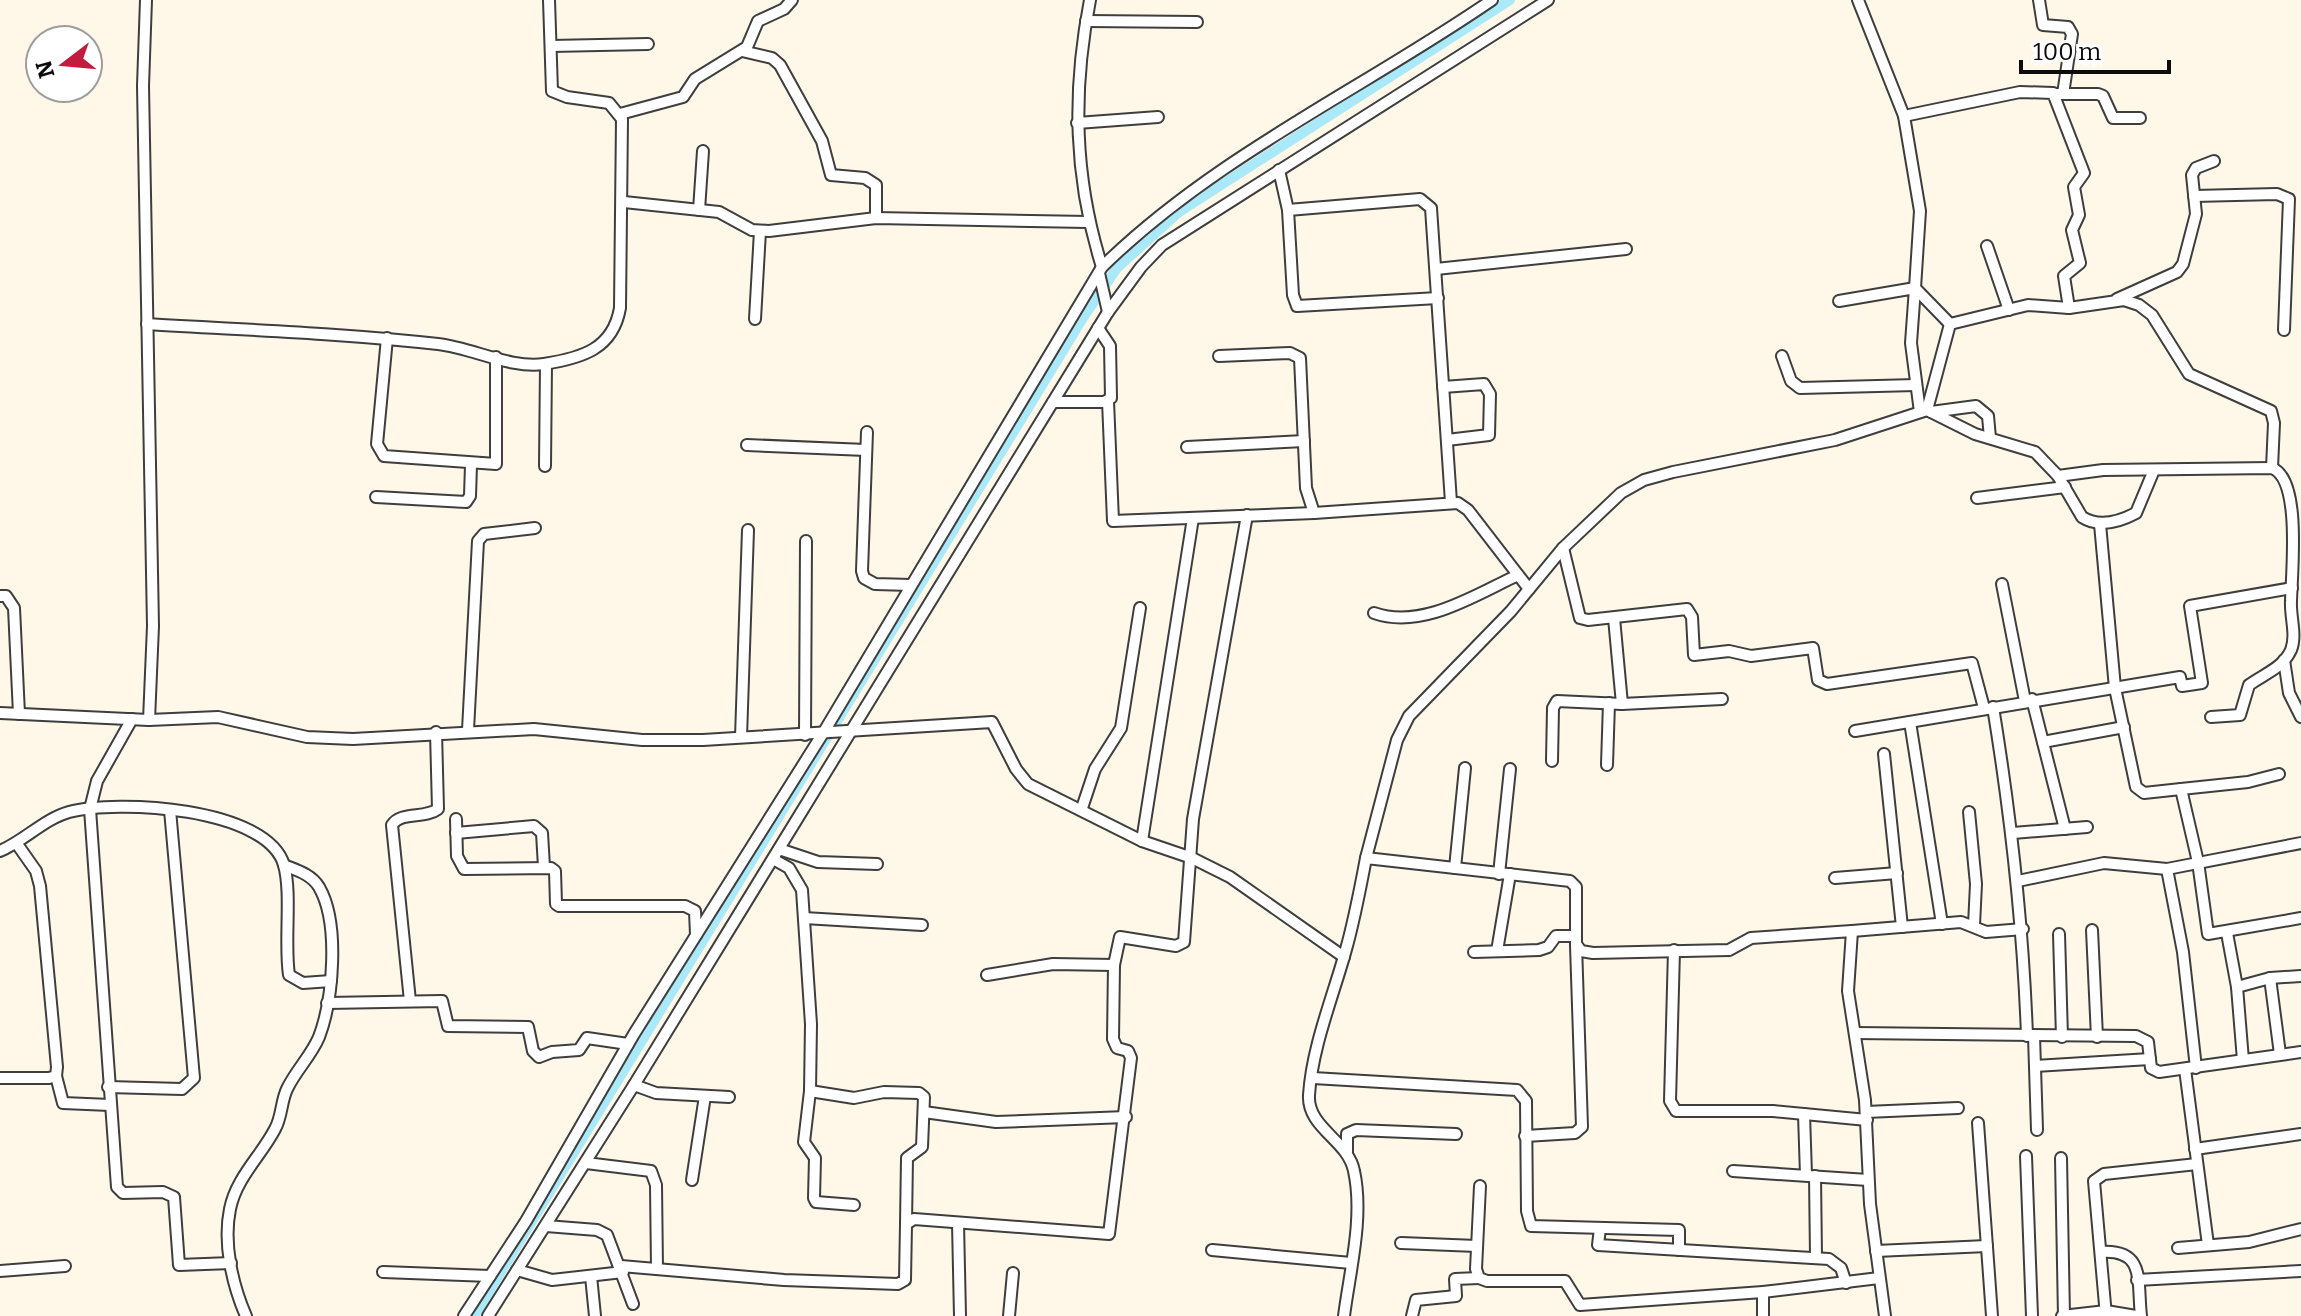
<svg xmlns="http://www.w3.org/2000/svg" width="2301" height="1316" viewBox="0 0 2301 1316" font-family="Bitter,serif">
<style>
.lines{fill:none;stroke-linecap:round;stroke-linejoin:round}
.canal{stroke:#a9e9fa;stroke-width:10}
.street-casing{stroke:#3e3e3e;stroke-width:14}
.street{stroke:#fff;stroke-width:10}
</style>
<rect width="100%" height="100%" fill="#fff7e8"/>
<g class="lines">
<!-- canal -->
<path class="canal" d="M474,1316L1083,318L1117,268L1179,212L1510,0"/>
<!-- street casing -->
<g class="street-casing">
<g id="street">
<path d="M146,0L143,86L153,626L149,720"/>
<path d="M1090,0C1072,92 1074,178 1102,267"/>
<path d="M1858,0L1904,116L1920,211L1915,288L1950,324"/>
<path d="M2039,0L2043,25L2068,27L2072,34L2063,94"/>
<path d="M1086,21L1197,22"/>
<path d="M551,46L648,44"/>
<path d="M742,51L772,58L780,65L822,141L831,175L865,178L876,185V218"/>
<path d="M2058,94H2098L2103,96L2113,118H2140"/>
<path d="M620,114L683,97L695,79L747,47L758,21L784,9L792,0"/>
<path d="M1904,116L2020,92L2053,93L2084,173L2074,187L2079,215L2072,230L2080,263L2064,276L2069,308"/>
<path d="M1077,123L1158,117"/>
<path d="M1279,170L1288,210L1293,295L1297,306L1438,298"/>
<path d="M2194,196L2277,194L2289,199L2284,330"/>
<path d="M624,202L719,212L752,230L769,231L876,218L1088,222"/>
<path d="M699,210L703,151"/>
<path d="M1288,210L1420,199L1431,208L1451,502"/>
<path d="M1987,246L2009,310"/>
<path d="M1436,269L1626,249"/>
<path d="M1099,273L1108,312"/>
<path d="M2117,299L2177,272L2183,264L2196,214L2192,175L2196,168L2214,161"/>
<path d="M1839,301L1915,288L1911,343L1920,412"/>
<path d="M755,319L760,231"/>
<path d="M147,324C244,330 341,333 438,344C473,348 511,369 544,364C582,358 613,349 620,308L622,119L609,103L567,97L552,91L549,0"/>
<path d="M387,338L377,444L384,456L496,464V357"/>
<path d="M1219,356L1290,353L1300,358L1306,488L1314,513L1458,503L1468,510L1529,589"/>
<path d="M1782,356L1791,381L1800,388L1916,385"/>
<path d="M1443,387L1484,384L1490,394L1489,435L1447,440"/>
<path d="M1108,401L1113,521L1314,513"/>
<path d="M1053,402H1104L1111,398L1110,346L1098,328"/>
<path d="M1927,410L1975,434L2035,452L2058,476L2082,517C2099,528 2119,522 2136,513L2154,470"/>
<path d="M1931,412L1976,406L1988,416L1990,438"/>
<path d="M867,432L862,571L864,578L875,584L911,585"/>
<path d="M747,445L866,450"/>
<path d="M1187,447L1304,441"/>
<path d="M545,466L546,364"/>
<path d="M2058,476L2103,470L2272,468C2301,479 2292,567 2291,601C2290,617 2297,635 2291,650C2283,668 2264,674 2249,685L2240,715L2211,717"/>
<path d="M376,497L466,502L470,496L471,465"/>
<path d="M1977,498L2065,487"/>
<path d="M2100,524L2115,688L2136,787L2144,793L2181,789"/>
<path d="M1563,548L1580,618L1588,620L1687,609L1692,617L1694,655L1729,651L1751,656L1813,648L1818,680L1827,684L1972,663L1984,708"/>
<path d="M2002,584L2025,701"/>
<path d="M0,596H6L14,608L19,714"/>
<path d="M1374,613C1422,630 1475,595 1518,575"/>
<path d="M1614,618L1622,704L1722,699"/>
<path d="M2284,660L2289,693L2301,717"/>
<path d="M2032,699L2065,829"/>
<path d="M1993,707C2011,817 2023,924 2027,1036"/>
<path d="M0,713L149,720L218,717L307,737L353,739L534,729L642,740H703L992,722L1016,769L1028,784L1142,841L1192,858L1230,877L1344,957"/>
<path d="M132,719L97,781L90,809L117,1187L123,1193L163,1192L174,1197L179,1265L231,1263"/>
<path d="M1910,722L1942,924"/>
<path d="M468,730L478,541L484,534L535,528"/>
<path d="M1855,731L2180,677L2182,686L2202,683L2190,606L2292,588"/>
<path d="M805,735L806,541"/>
<path d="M741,737L748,530"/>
<path d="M2043,742L2124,727"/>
<path d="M1884,754L1902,927"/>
<path d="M1552,761L1553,708L1557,701L1622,704"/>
<path d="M1607,765L1609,703"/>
<path d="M2279,774L2248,782L2181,789L2198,862L2208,934L2301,918"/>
<path d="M1082,808L1095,769L1121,728L1140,608"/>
<path d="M1969,812L1976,884L1974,925"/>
<path d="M456,819L457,856L464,869L551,868L555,871L556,904L559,906H685L695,911L696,935"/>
<path d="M456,833L534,826L542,833L544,867"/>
<path d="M2013,833L2087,827"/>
<path d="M1142,841L1193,518"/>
<path d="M779,849L818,862L877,864"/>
<path d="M0,851C24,841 44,819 69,812C116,799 267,807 284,865C292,894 284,942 289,975L303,983L331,981"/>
<path d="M1366,858L1397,740L1409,716L1511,611L1563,548L1621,493L1644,480L1673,472L1835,440L1927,410L1950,324L2028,305L2069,308L2124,300L2139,305L2152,315L2189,374L2271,411L2274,423L2272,468"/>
<path d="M773,859L789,868L802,890L811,1024L810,1091L804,1142L815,1158L814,1198L816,1202L854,1205"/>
<path d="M1455,868L1465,768"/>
<path d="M1499,874L1510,769"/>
<path d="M1835,878L1897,873"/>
<path d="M2018,881L2104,863L2167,869"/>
<path d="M804,918L922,925"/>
<path d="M2092,930L2097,1037"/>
<path d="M1852,931L1961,922L1986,932L2023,929"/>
<path d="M2227,933L2237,987"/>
<path d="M2059,934L2062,1037"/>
<path d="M1674,950L1670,1101L1676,1111H1773L1867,1120"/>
<path d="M1497,951L1510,874"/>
<path d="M1474,952L1539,950L1548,947L1556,936H1576"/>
<path d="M987,975L1053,964L1114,965L1120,937L1176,946L1184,942L1193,819L1247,515"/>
<path d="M2270,978L2301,976"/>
<path d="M410,1001L392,825C401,811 425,819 438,809L436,732"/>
<path d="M327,1003L442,1001L448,1026L528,1027L533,1051L539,1057L552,1052L579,1050L587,1038L628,1044"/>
<path d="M1855,1033L2136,1036L2148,1042L2151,1068L2159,1072L2301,1052"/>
<path d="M2034,1036L2037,1130"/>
<path d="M2243,1060L2237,987L2270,978L2280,1054"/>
<path d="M2035,1066L2150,1059"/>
<path d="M2196,1068L2183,952L2167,869L2301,843"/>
<path d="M2185,1069L2208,1245"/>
<path d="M56,1076L63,1103L110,1105"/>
<path d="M0,1078H49L56,1076L57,1067L40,886L36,871L17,844"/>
<path d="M1313,1078L1517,1090L1526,1101L1527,1211L1531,1226L1679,1230V1250"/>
<path d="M634,1085L656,1093L729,1097"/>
<path d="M108,1087L182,1089L194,1078L170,810"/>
<path d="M810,1091L854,1098L884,1092L919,1093L924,1097L922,1147L907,1158L906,1224"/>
<path d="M924,1112L996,1122L1126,1117"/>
<path d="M1866,1112L1958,1108"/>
<path d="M1804,1114L1806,1175"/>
<path d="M1978,1123L1992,1316"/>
<path d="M1525,1136L1575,1133L1582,1127L1576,945"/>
<path d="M2195,1149L2301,1134"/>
<path d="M1347,1152V1134L1356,1130L1456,1134"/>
<path d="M2026,1156L2032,1316"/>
<path d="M2061,1158L2064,1316"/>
<path d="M586,1163L651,1171L656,1185L657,1269"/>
<path d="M1733,1171L1868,1180"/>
<path d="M1815,1176L1816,1257"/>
<path d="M692,1180L705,1096"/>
<path d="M1480,1186L1476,1269L1479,1278L1487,1281H1565L1580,1305L1763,1292L1879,1278"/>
<path d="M958,1223L960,1316"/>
<path d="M546,1226L597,1230L607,1235L633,1304"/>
<path d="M1600,1228L1598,1245L1829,1259L1841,1268L1846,1283"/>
<path d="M1401,1243L1477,1246"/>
<path d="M2178,1248L2249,1242L2301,1229"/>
<path d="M1212,1250L1351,1263"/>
<path d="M1876,1251L1987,1246"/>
<path d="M2101,1252C2146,1249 2137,1282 2141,1316"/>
<path d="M621,1266L784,1280L898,1284L905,1280L906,1224L914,1219L1109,1234L1131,1058L1128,1051L1117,1048L1113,1039L1114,965"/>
<path d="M517,1270L552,1280L623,1272"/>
<path d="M0,1271L65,1266"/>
<path d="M383,1272L490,1276"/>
<path d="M591,1276L595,1316"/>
<path d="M2137,1280L2301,1271"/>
<path d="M246,1316C232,1284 223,1243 230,1209C236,1178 261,1156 275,1129C282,1117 281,1101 287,1089C296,1070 311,1056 319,1037C333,1000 340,923 319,887C311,874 296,870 284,865"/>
<path d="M464,1316L526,1221L634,1034L825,730L1102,267C1215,156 1363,89 1492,0"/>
<path d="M488,1316L634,1085L1108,312L1141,267L1162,245L1548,0"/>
<path d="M1009,1316L1013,1273"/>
<path d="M1344,1316C1350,1270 1364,1217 1354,1171C1348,1140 1307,1128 1309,1095C1312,1048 1332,999 1345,953C1354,922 1360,890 1366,858L1570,881L1576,887V944L1581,951L1593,953L1729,950L1751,938L1852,931L1848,991L1865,1100L1870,1204L1885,1316"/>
<path d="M1412,1316L1416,1300L1456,1296L1455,1279L1479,1278"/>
<path d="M1763,1316V1292"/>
<path d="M2062,1316L2106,1311L2136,1316"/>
<path d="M2106,1316L2094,1181L2104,1174L2197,1164"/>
</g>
</g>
<!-- street -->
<use href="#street" class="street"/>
</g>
<!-- north arrow -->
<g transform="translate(64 64) rotate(254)"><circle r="38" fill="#ffffff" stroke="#9d9d9d" stroke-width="2"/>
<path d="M0-6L14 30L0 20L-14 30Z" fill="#c21b3e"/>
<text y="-12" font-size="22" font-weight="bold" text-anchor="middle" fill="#0b0b0b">N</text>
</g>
<!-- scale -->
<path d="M2021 60v12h148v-12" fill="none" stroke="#0b0b0b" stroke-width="4"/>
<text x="2033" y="60" font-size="24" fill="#0b0b0b" stroke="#ffffff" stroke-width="6" paint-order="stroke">100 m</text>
</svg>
